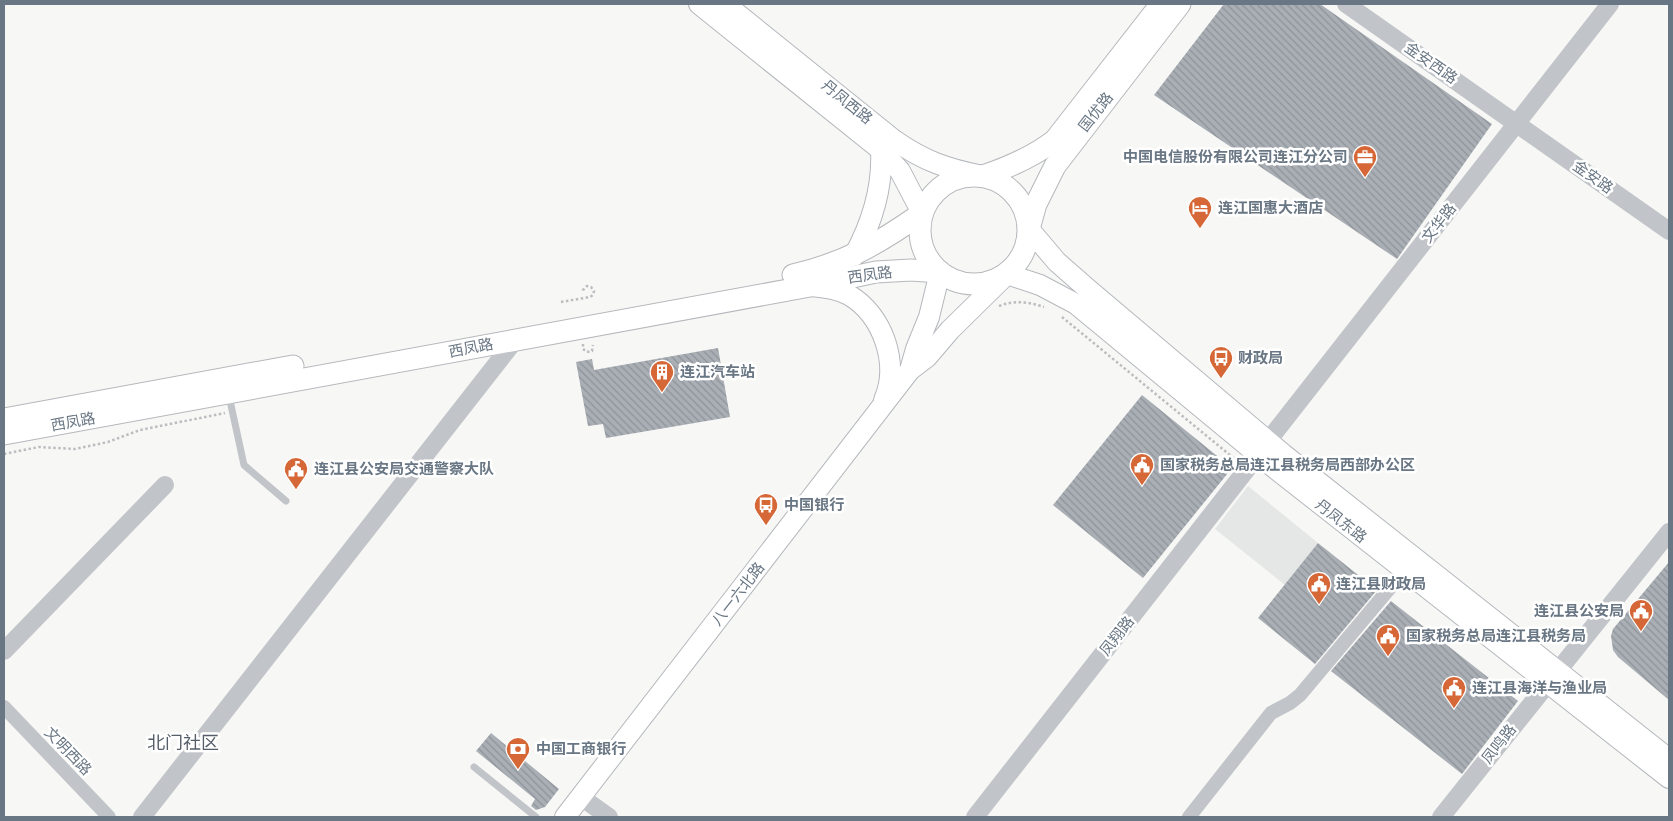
<svg xmlns="http://www.w3.org/2000/svg" width="1673" height="821" viewBox="0 0 1673 821" font-family="'Public Sans','Noto Sans SC',sans-serif">
<style>
.built{fill:#e5e6e6}
.building{fill:url(#building-back-hatch)}
.lines{fill:none;stroke-linecap:round;stroke-linejoin:round}
.secondary-casing{stroke:#b4b8bd;stroke-width:22}
.primary-casing{stroke:#b5b8bc;stroke-width:23}
.path{stroke:#bbbdc0;stroke-width:2.5;stroke-dasharray:2.5 2.5;stroke-linecap:butt}
.service{stroke:#c1c4c8;stroke-width:7}
.minor{stroke:#c1c4c8;stroke-width:14}
.tertiary{stroke:#c1c4c8;stroke-width:18}
.secondary{stroke:#fff;stroke-width:20}
.primary{stroke:#fff;stroke-width:21}
.labels{text-anchor:middle;stroke-width:5;stroke-linejoin:round;paint-order:stroke}
.street-label{font-size:15px;fill:#697684;stroke:#fff}
.poi-label{font-size:15px;font-weight:bold;fill:#697684;stroke:#fff;text-anchor:start}
.quarter-label{font-size:18px;fill:#565f69;stroke:#fff}
</style>
<defs>
<pattern id="building-back-hatch" width="6" height="6" patternUnits="userSpaceOnUse" patternTransform="scale(1.25)"><rect width="6" height="6" fill="#a9afb5"/><path d="M-1 5l2 2M0 0l6 6M5-1l2 2" fill="none" stroke="#8e9399"/></pattern>
</defs>
<rect width="100%" height="100%" fill="#f7f7f5"/>
<!-- built -->
<path class="built" d="M1248,486L1318,543L1285,585L1215,529Z"/>
<!-- building -->
<g class="building">
<path d="M1224,4H1320L1492,124L1397,259L1154,95Z"/>
<path d="M718,348L730,417L606,438L603,424L588,426L576,362L592,359L594,370Z"/>
<path d="M1142,395L1232,468L1143,578L1053,505Z"/>
<path d="M1318,543L1377,590L1315,664L1258,618Z"/>
<path d="M1669,562V700L1618,657L1613,650L1611,636L1613,629Z"/>
<path d="M1391,601L1518,701L1462,774L1331,671Z"/>
<path d="M491,733L559,789L545,807L536,810L531,806L535,799L476,751Z"/>
</g>
<g class="lines">
<!-- secondary casing -->
<g class="secondary-casing">
<g id="secondary">
<path d="M699,4L881,150L900,171L922,213"/>
<path d="M725,4L894,140C924,161 947,169 983,176"/>
<path d="M1029,229L1057,262L1089,290L1283,454L1669,759"/>
<path d="M854,256C872,223 883,188 881,150"/>
<path d="M811,286C824,287 838,289 849,295C883,315 900,364 884,400"/>
<path d="M910,370L916,349L929,317L940,272"/>
<path d="M565,817L910,370L927,357L950,330L1007,274L1040,285L1076,304L1272,466L1669,778"/>
</g>
</g>
<!-- primary casing -->
<g class="primary-casing">
<g id="primary">
<circle cx="974" cy="230" r="54"/>
<path d="M983,176C1010,167 1033,157 1055,140L1161,4"/>
<path d="M1029,229L1036,204L1055,166L1180,4"/>
<path d="M793,275C845,263 878,244 922,213"/>
<path d="M4,419L293,366"/>
<path d="M4,434L810,286L876,272L911,270L940,272"/>
</g>
</g>
<!-- path -->
<g class="path">
<path d="M561,302L590,297L593,295L594,291L591,287L587,286L583,290V293"/>
<path d="M999,306C1014,300 1029,302 1044,307"/>
<path d="M1062,317L1236,460"/>
<path d="M583,344V349L587,352L592,351L593,345"/>
<path d="M4,454L39,447L75,449L108,442L140,430L225,413"/>
</g>
<!-- service -->
<g class="service">
<path d="M229,396L244,465L286,501"/>
<path d="M474,767L536,817"/>
</g>
<!-- minor -->
<g class="minor">
<path d="M4,707L109,817"/>
<path d="M1189,817L1271,713L1290,703L1300,695L1410,564"/>
</g>
<!-- tertiary -->
<g class="tertiary">
<path d="M1346,4L1669,231"/>
<path d="M1268,441L1610,4"/>
<path d="M4,651L165,485"/>
<path d="M581,797L609,817"/>
<path d="M142,817L516,339"/>
<path d="M975,817L1258,455"/>
<path d="M1441,817L1669,532"/>
</g>
<!-- secondary -->
<use href="#secondary" class="secondary"/>
<!-- primary -->
<use href="#primary" class="primary"/>
</g>
<!-- icons -->
<defs>
<g id="office-pin" transform="scale(1.25)"><path d="M0 17L-7.5 6A9.5 9.5 0 1 1 7.5 6Z" fill="#d66736" stroke="#fff"/><path d="M-6-3h4V-5.5h4V-3h4V5H-6ZM-1-4.5V-3h2v-1.5ZM-6 0V1H6V0Z" fill="#fff"/></g>
<g id="hotel-pin" transform="scale(1.25)"><path d="M0 17L-7.5 6A9.5 9.5 0 1 1 7.5 6Z" fill="#d66736" stroke="#fff"/><path d="M-6-4.5h1.5V1H6V5H4.5V3h-9V5H-6ZM-4 0a1.8 1.8 0 1 1 3.6 0ZM.5 0V-2.5h3Q6-2.5 6 0Z" fill="#fff"/></g>
<g id="bus-pin" transform="scale(1.25)"><path d="M0 17L-7.5 6A9.5 9.5 0 1 1 7.5 6Z" fill="#d66736" stroke="#fff"/><path d="M-5-6H5V4H4V6H2V4H-2V6H-4V4H-5ZM-3.5-4V0h7V-4ZM-3.5 1.2v1.5H-2V1.2ZM2 1.2v1.5H3.5V1.2Z" fill="#fff"/></g>
<g id="building-pin" transform="scale(1.25)"><path d="M0 17L-7.5 6A9.5 9.5 0 1 1 7.5 6Z" fill="#d66736" stroke="#fff"/><path d="M-4-6H4V6H1V3H-1V6H-4ZM-2.5-4.3h1.7v1.8h-1.7ZM.8-4.3h1.7v1.8H.8ZM-2.5-1h1.7V.8h-1.7ZM.8-1h1.7V.8H.8Z" fill="#fff"/></g>
<g id="civic-pin" transform="scale(1.25)"><path d="M0 17L-7.5 6A9.5 9.5 0 1 1 7.5 6Z" fill="#d66736" stroke="#fff"/><path d="M-.6-6.5H3V-4.5H.6V-3L4-1V1h2V6H-6V1h2V-1L-.6-3ZM-1.2 2.5V6h2.4V2.5Z" fill="#fff"/></g>
<g id="bank-pin" transform="scale(1.25)"><path d="M0 17L-7.5 6A9.5 9.5 0 1 1 7.5 6Z" fill="#d66736" stroke="#fff"/><path d="M-6-4H6V4H-6ZM0-2.3a2.3 2.3 0 1 0 0 4.6a2.3 2.3 0 1 0 0-4.6Z" fill="#fff"/></g>
</defs>
<g fill-rule="evenodd">
<use href="#office-pin" x="1365" y="157"/>
<use href="#hotel-pin" x="1200" y="208"/>
<use href="#bus-pin" x="1221" y="358"/>
<use href="#building-pin" x="662" y="372"/>
<use href="#civic-pin" x="1142" y="465"/>
<use href="#civic-pin" x="296" y="469"/>
<use href="#bus-pin" x="766" y="505"/>
<use href="#civic-pin" x="1319" y="584"/>
<use href="#civic-pin" x="1641" y="611"/>
<use href="#civic-pin" x="1388" y="636"/>
<use href="#civic-pin" x="1454" y="688"/>
<use href="#bank-pin" x="518" y="749"/>
</g>
<g class="labels">
<!-- street labels -->
<g class="street-label">
<text transform="translate(1431 63) rotate(35)" y="5">金安西路</text>
<text transform="translate(847 102) rotate(39)" y="5">丹凤西路</text>
<text transform="translate(1096 112) rotate(-52)" y="5">国优路</text>
<text transform="translate(1593 177) rotate(35)" y="5">金安路</text>
<text transform="translate(1439 223) rotate(-52)" y="5">文华路</text>
<text transform="translate(870 275) rotate(-8)" y="5">西凤路</text>
<text transform="translate(471 348) rotate(-11)" y="5">西凤路</text>
<text transform="translate(73 422) rotate(-10)" y="5">西凤路</text>
<text transform="translate(1341 521) rotate(38)" y="5">丹凤东路</text>
<text transform="translate(738 594) rotate(-52)" y="5">八一六北路</text>
<text transform="translate(1117 636) rotate(-52)" y="5">凤翔路</text>
<text transform="translate(1499 744) rotate(-52)" y="5">凤鸣路</text>
<text transform="translate(68 751) rotate(46)" y="5">文明西路</text>
</g>
<!-- poi labels -->
<g class="poi-label">
<text x="1348" y="162" text-anchor="end">中国电信股份有限公司连江分公司</text>
<text x="1218" y="213">连江国惠大酒店</text>
<text x="1238" y="363">财政局</text>
<text x="680" y="377">连江汽车站</text>
<text x="1160" y="470">国家税务总局连江县税务局西部办公区</text>
<text x="314" y="474">连江县公安局交通警察大队</text>
<text x="784" y="510">中国银行</text>
<text x="1336" y="589">连江县财政局</text>
<text x="1624" y="616" text-anchor="end">连江县公安局</text>
<text x="1406" y="641">国家税务总局连江县税务局</text>
<text x="1472" y="693">连江县海洋与渔业局</text>
<text x="536" y="754">中国工商银行</text>
</g>
<!-- quarter labels -->
<g class="quarter-label">
<text x="183" y="749">北门社区</text>
</g>
</g>
<!-- border -->
<rect width="1673" height="821" fill="none" stroke="#697684" stroke-width="10"/>
</svg>
